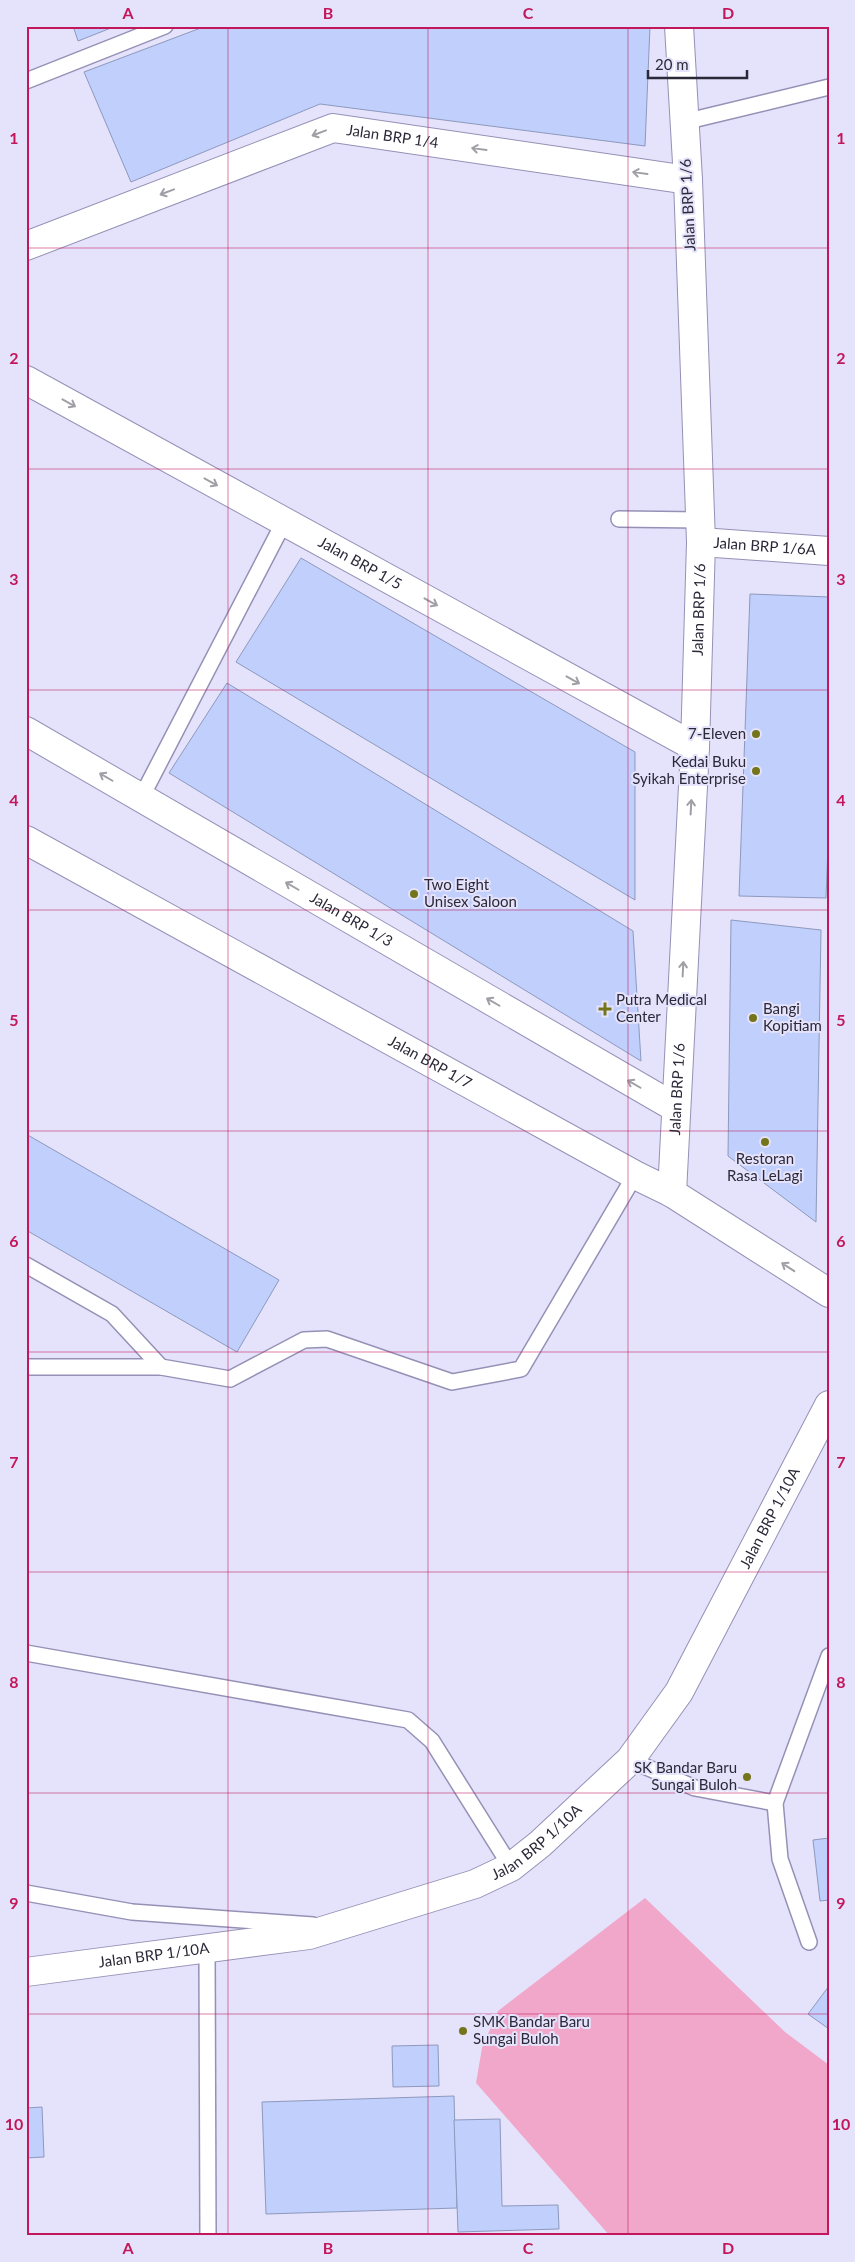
<svg xmlns="http://www.w3.org/2000/svg" width="855" height="2262" viewBox="0 0 855 2262" font-family="Lato,sans-serif">
<style>
.green{fill:#f1a7c9}
.building{fill:#c0cffb;stroke:#8d99bd}
.lines{fill:none;stroke-linecap:round;stroke-linejoin:round}
.service-casing{stroke:#9591b6;stroke-width:18}
.minor-casing{stroke:#9591b6;stroke-width:30}
.service{stroke:#fff;stroke-width:15}
.minor{stroke:#fff;stroke-width:28}
.oneway{stroke:#a09fa5}
.grid{fill:none;stroke:#c2185b;stroke-width:1;stroke-opacity:0.55}
.poi-dot{fill:#74751b;stroke:#e5e2fb;stroke-width:2}
.labels{text-anchor:middle;stroke-width:4;stroke-linejoin:round;paint-order:stroke}
.street-label{font-size:15px;fill:#2b2938;stroke:#e5e2fb}
.poi-label{font-size:15px;fill:#2b2938;stroke:#e5e2fb;text-anchor:start}
.neatline{fill:none;stroke:#c2185b;stroke-width:2}
.grid-label{font-size:16px;text-anchor:middle;font-weight:bold;fill:#c2185b}
</style>
<rect width="100%" height="100%" fill="#e5e2fb"/>
<!-- green -->
<path class="green" d="M645,1898L785,2032L829,2065V2236H610L476,2083L482,2048L498,2011Z"/>
<!-- building -->
<g class="building">
<path d="M73,26H116L78,41Z"/>
<path d="M206,26H650L645,146L320,104L131,182L84,72Z"/>
<path d="M301,558L635,752V900L236,662Z"/>
<path d="M750,594L829,597V822L826,898L739,896Z"/>
<path d="M227,683L633,931L641,1061L169,773Z"/>
<path d="M731,920L821,930L816,1222L728,1156Z"/>
<path d="M26,1134L279,1280L237,1352L26,1230Z"/>
<path d="M829,1838V1900L820,1901L813,1840Z"/>
<path d="M829,1986V2029L808,2014Z"/>
<path d="M438,2045L439,2086L393,2087L392,2046Z"/>
<path d="M454,2096L457,2208L266,2214L262,2102Z"/>
<path d="M42,2107L44,2157L26,2158V2108Z"/>
<path d="M500,2119L502,2206L558,2205L559,2229L458,2232L454,2120Z"/>
</g>
<g class="lines">
<!-- service casing -->
<g class="service-casing">
<g id="service">
<path d="M26,81L165,26"/>
<path d="M684,122L829,87"/>
<path d="M619,519L700,520"/>
<path d="M141,798L284,522"/>
<path d="M26,1265L112,1314L161,1367"/>
<path d="M26,1367H161L230,1379L304,1340L327,1339L452,1382L521,1369L635,1175"/>
<path d="M26,1653L408,1720L432,1741L511,1867"/>
<path d="M630,1760L695,1788L775,1803"/>
<path d="M26,1893L132,1912L313,1925"/>
<path d="M809,1942L780,1859L775,1803L829,1656"/>
<path d="M207,1948L208,2236"/>
</g>
</g>
<!-- minor casing -->
<g class="minor-casing">
<g id="minor">
<path id="s1" d="M26,246L333,128L688,180"/>
<path id="s2" d="M26,380L695,747"/>
<path id="s3" d="M701,542L829,551"/>
<path id="s4" d="M26,731L676,1108"/>
<path id="s5" d="M26,840L635,1175L672,1193L829,1293"/>
<path id="s6" d="M672,1193L695,747L701,542L688,180L679,26"/>
<path id="s7" d="M26,1972L309,1935L475,1884L511,1867L540,1844L630,1760L679,1692L829,1405"/>
</g>
</g>
<!-- service -->
<use href="#service" class="service"/>
<!-- minor -->
<use href="#minor" class="minor"/>
</g>
<!-- one-way arrows -->
<defs><path id="oneway-shaft" d="M-6 0H5M1.5-3L5.5 0L1.5 3" fill="none" stroke-width="1.6" stroke-linecap="round" stroke-linejoin="round" transform="scale(1.25)"/></defs>
<g class="oneway">
<use href="#oneway-shaft" transform="translate(319 133) rotate(159)"/>
<use href="#oneway-shaft" transform="translate(479 149) rotate(-172)"/>
<use href="#oneway-shaft" transform="translate(640 173) rotate(-172)"/>
<use href="#oneway-shaft" transform="translate(167 192) rotate(159)"/>
<use href="#oneway-shaft" transform="translate(69 403) rotate(29)"/>
<use href="#oneway-shaft" transform="translate(211 482) rotate(29)"/>
<use href="#oneway-shaft" transform="translate(431 602) rotate(29)"/>
<use href="#oneway-shaft" transform="translate(573 680) rotate(29)"/>
<use href="#oneway-shaft" transform="translate(106 777) rotate(-150)"/>
<use href="#oneway-shaft" transform="translate(691 807) rotate(-87)"/>
<use href="#oneway-shaft" transform="translate(292 886) rotate(-150)"/>
<use href="#oneway-shaft" transform="translate(683 969) rotate(-87)"/>
<use href="#oneway-shaft" transform="translate(493 1002) rotate(-150)"/>
<use href="#oneway-shaft" transform="translate(634 1084) rotate(-150)"/>
<use href="#oneway-shaft" transform="translate(788 1267) rotate(-147)"/>
</g>
<!-- grid -->
<path class="grid" d="M228,26V2236M428,26V2236M628,26V2236M26,248H829M26,469H829M26,690H829M26,910H829M26,1131H829M26,1352H829M26,1572H829M26,1793H829M26,2014H829"/>
<!-- markers -->
<g class="poi-dot">
<circle cx="756" cy="734" r="5"/>
<circle cx="756" cy="771" r="5"/>
<circle cx="414" cy="894" r="5"/>
<path d="M602.5 1001.5h5v5h5v5h-5v5h-5v-5h-5v-5h5z"/>
<circle cx="753" cy="1018" r="5"/>
<circle cx="765" cy="1142" r="5"/>
<circle cx="747" cy="1777" r="5"/>
<circle cx="463" cy="2031" r="5"/>
</g>
<g class="labels">
<!-- street labels -->
<g class="street-label">
<text dy="5" stroke="none"><textPath href="#s1" startOffset="389">Jalan BRP 1/4</textPath></text>
<text transform="translate(688 205) rotate(-93)" y="5">Jalan BRP 1/6</text>
<text dy="5" stroke="none"><textPath href="#s3" startOffset="64">Jalan BRP 1/6A</textPath></text>
<text dy="5" stroke="none"><textPath href="#s2" startOffset="381">Jalan BRP 1/5</textPath></text>
<text dy="5" stroke="none"><textPath href="#s6" startOffset="584">Jalan BRP 1/6</textPath></text>
<text dy="5" stroke="none"><textPath href="#s4" startOffset="376">Jalan BRP 1/3</textPath></text>
<text dy="5" stroke="none"><textPath href="#s5" startOffset="461">Jalan BRP 1/7</textPath></text>
<text dy="5" stroke="none"><textPath href="#s6" startOffset="104">Jalan BRP 1/6</textPath></text>
<text dy="5" stroke="none"><textPath href="#s7" startOffset="939">Jalan BRP 1/10A</textPath></text>
<text dy="5" stroke="none"><textPath href="#s7" startOffset="534">Jalan BRP 1/10A</textPath></text>
<text dy="5" stroke="none"><textPath href="#s7" startOffset="129">Jalan BRP 1/10A</textPath></text>
</g>
<!-- poi labels -->
<g class="poi-label">
<text x="746" y="739" text-anchor="end">7-Eleven</text>
<text x="746" y="767" text-anchor="end">Kedai Buku<tspan x="746" dy="17">Syikah Enterprise</tspan></text>
<text x="424" y="890">Two Eight<tspan x="424" dy="17">Unisex Saloon</tspan></text>
<text x="616" y="1005">Putra Medical<tspan x="616" dy="17">Center</tspan></text>
<text x="763" y="1014">Bangi<tspan x="763" dy="17">Kopitiam</tspan></text>
<text x="765" y="1164" text-anchor="middle">Restoran<tspan x="765" dy="17">Rasa LeLagi</tspan></text>
<text x="737" y="1773" text-anchor="end">SK Bandar Baru<tspan x="737" dy="17">Sungai Buloh</tspan></text>
<text x="473" y="2027">SMK Bandar Baru<tspan x="473" dy="17">Sungai Buloh</tspan></text>
</g>
</g>
<!-- border -->
<rect width="855" height="2262" fill="none" stroke="#e5e2fb" stroke-width="55"/>
<!-- scale -->
<path d="M648 70v8h99v-8" fill="none" stroke="#2b2938" stroke-width="2.5"/>
<text x="655" y="70" font-size="15" fill="#2b2938" stroke="#e5e2fb" stroke-width="4" paint-order="stroke">20 m</text>
<rect x="28" y="28" width="800" height="2206" class="neatline"/>
<g class="grid-label">
<text x="128" y="19">A</text>
<text x="328" y="19">B</text>
<text x="528" y="19">C</text>
<text x="728" y="19">D</text>
<text x="14" y="144">1</text>
<text x="841" y="144">1</text>
<text x="14" y="364">2</text>
<text x="841" y="364">2</text>
<text x="14" y="585">3</text>
<text x="841" y="585">3</text>
<text x="14" y="806">4</text>
<text x="841" y="806">4</text>
<text x="14" y="1026">5</text>
<text x="841" y="1026">5</text>
<text x="14" y="1247">6</text>
<text x="841" y="1247">6</text>
<text x="14" y="1468">7</text>
<text x="841" y="1468">7</text>
<text x="14" y="1688">8</text>
<text x="841" y="1688">8</text>
<text x="14" y="1909">9</text>
<text x="841" y="1909">9</text>
<text x="14" y="2130">10</text>
<text x="841" y="2130">10</text>
<text x="128" y="2254">A</text>
<text x="328" y="2254">B</text>
<text x="528" y="2254">C</text>
<text x="728" y="2254">D</text>
</g>
</svg>
